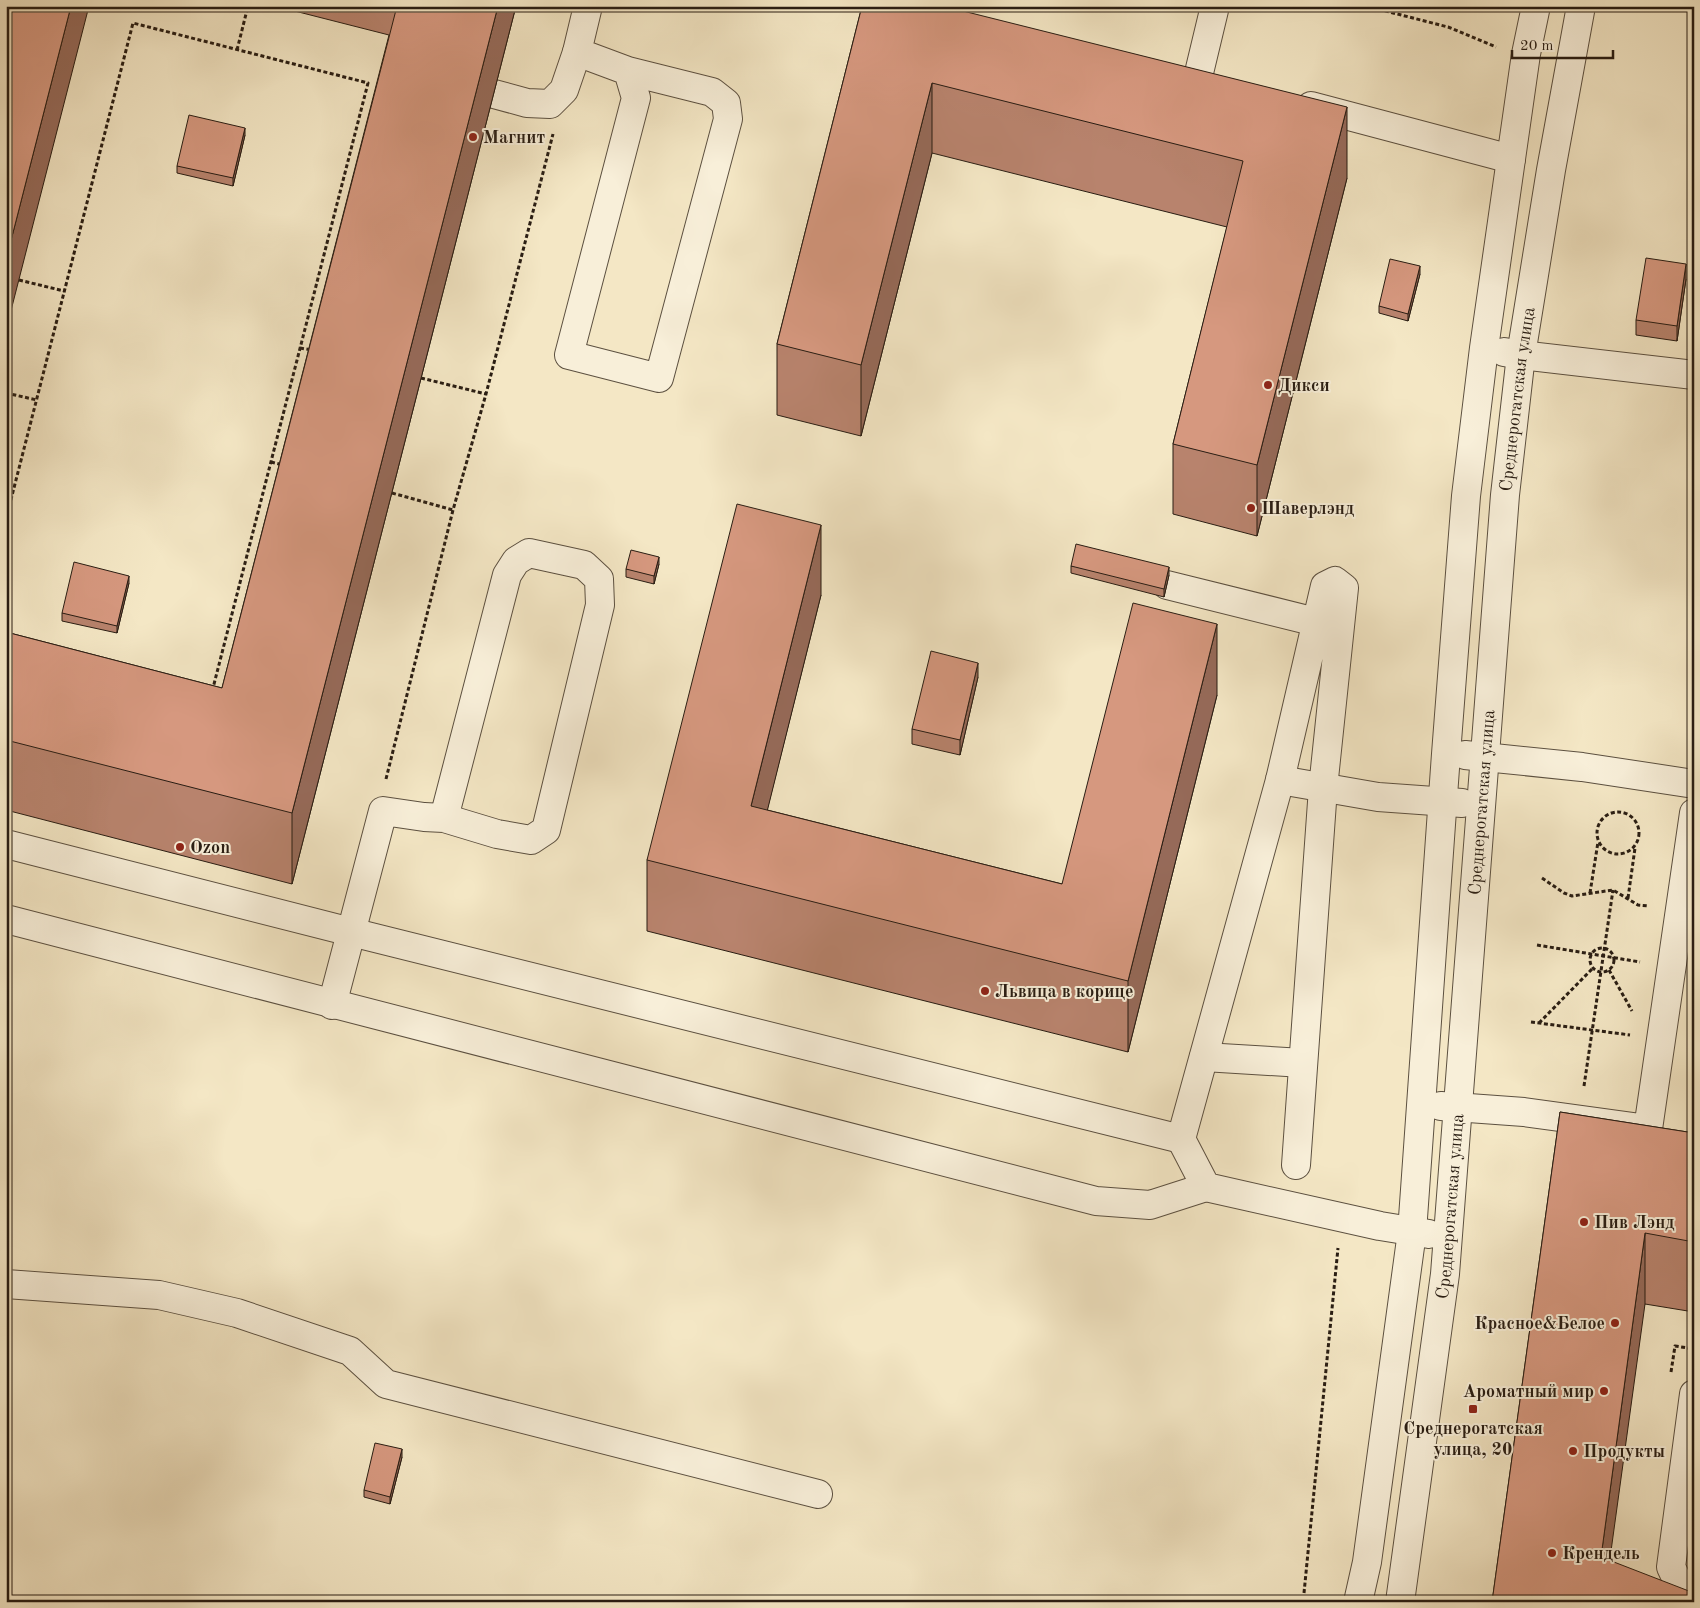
<svg xmlns="http://www.w3.org/2000/svg" width="1700" height="1608" viewBox="0 0 1700 1608" font-family="'Old Standard TT',serif">
<style>
.lines{fill:none;stroke-linecap:round;stroke-linejoin:round}
.minor-casing{stroke:#5c5040;stroke-width:30}
.path{stroke:#291d13;stroke-width:3;stroke-dasharray:4 2.5;stroke-linecap:butt}
.minor{stroke:#f8efd9;stroke-width:28}
.wall{fill:#b8836d;stroke:#291d13}
.shaded-wall{fill:#966a59;stroke:#291d13}
.building{fill:#d6987f;stroke:#291d13}
.poi-dot{fill:#8f2418;stroke:#f8efd9;stroke-width:2}
.labels{text-anchor:middle;stroke-width:4;stroke-linejoin:round;paint-order:stroke}
.poi-label{font-size:18px;font-weight:bold;fill:#291d13;stroke:#f8efd9;text-anchor:start}
.street-label{font-size:18px;fill:#291d13;stroke:#f8efd9}
</style>
<rect width="100%" height="100%" fill="#f4e7c5"/>
<filter id="stains"><feTurbulence type="fractalNoise" baseFrequency=".004" numOctaves="4"/><feColorMatrix values="0 0 0 0 .2 0 0 0 0 .09 0 0 0 0 .02 0 0 0 .5 -.17"/></filter>
<radialGradient id="worn" r=".72"><stop offset=".6" stop-color="#630" stop-opacity="0"/><stop offset="1" stop-color="#630" stop-opacity=".3"/></radialGradient>
<g class="lines">
<!-- minor casing -->
<g class="minor-casing">
<g id="minor">
<path d="M588,6L577,52L628,71L712,92L726,103L728,119L659,378L569,355L636,98L628,71"/>
<path d="M1198,77L1215,6"/>
<path d="M494,94L527,103L550,104L564,90L577,52"/>
<path d="M1311,106L1511,159"/>
<path d="M1504,352L1521,355L1694,375"/>
<path d="M1167,585L1316,622"/>
<path d="M1465,755L1582,767L1694,784"/>
<path d="M1280,780L1378,797L1462,803"/>
<path d="M6,844L351,932L1181,1139"/>
<path d="M6,919L1096,1201L1150,1205L1206,1187"/>
<path d="M332,1005L383,811L424,817L444,818L507,575L516,561L529,553L584,565L599,579L600,605L546,830L531,840L497,834L444,818"/>
<path d="M1204,1057L1303,1063"/>
<path d="M1441,1106L1524,1112L1648,1129L1694,813"/>
<path d="M1296,1165L1323,788L1344,588L1335,581L1325,586L1280,780L1181,1139L1206,1187L1380,1226L1429,1234"/>
<path d="M6,1284L159,1295L237,1313L350,1351L386,1384L818,1494"/>
<path d="M1694,1394L1671,1567L1679,1584L1694,1591"/>
<path d="M1358,1602L1367,1562L1412,1232L1446,754L1466,496L1484,348L1526,54L1536,6"/>
<path id="s1" d="M1400,1602L1445,1274L1505,495L1521,355L1551,170L1581,6"/>
</g>
</g>
<!-- path -->
<g class="path">
<path d="M1366,6L1448,27L1496,47"/>
<path d="M237,50L248,6"/>
<path d="M19,280L64,291"/>
<path d="M300,348L312,350"/>
<path d="M421,378L486,394"/>
<path d="M6,393L37,400"/>
<path d="M271,462L283,465"/>
<path d="M392,493L453,510"/>
<path d="M6,519L133,23L368,83L213,688"/>
<path d="M386,779L453,510L486,394L553,134"/>
<circle cx="1618" cy="833" r="21"/>
<path d="M1542,878L1564,893L1572,896L1613,890L1638,905L1649,906"/>
<path d="M1590,893L1598,842"/>
<path d="M1628,898L1635,848"/>
<path d="M1537,945L1640,962"/>
<circle cx="1602" cy="960" r="12"/>
<path d="M1609,970L1632,1011"/>
<path d="M1531,1022L1630,1035"/>
<path d="M1539,1023L1593,968"/>
<path d="M1584,1086L1613,890"/>
<path d="M1671,1372L1675,1346L1694,1349"/>
<path d="M1304,1593L1338,1248"/>
</g>
<!-- minor -->
<use href="#minor" class="minor"/>
</g>
<!-- wall -->
<g class="wall">
<path d="M275,6H516L292,884L6,810V632L222,688L389,35Z"/>
<path d="M862,6L1347,178L1257,536L1173,514V444L1227,227L932,153L861,436L777,415V344Z"/>
<path d="M245,135L233,186L177,173V166Z"/>
<path d="M1420,274L1408,321L1379,313V306Z"/>
<path d="M1686,279L1677,341L1636,335V320Z"/>
<path d="M659,564L654,584L626,577V569Z"/>
<path d="M1071,566L1169,575L1164,597L1071,573Z"/>
<path d="M129,583L117,633L62,621V613Z"/>
<path d="M821,595L767,810L1062,884L1217,695L1128,1052L647,931V860Z"/>
<path d="M978,677L960,755L912,744V729Z"/>
<path d="M1560,1112L1694,1133V1312L1645,1304L1492,1602Z"/>
<path d="M402,1457L390,1504L364,1497V1490Z"/>
</g>
<!-- shaded-wall -->
<g class="shaded-wall">
<path d="M71,6H89L6,330V260Z"/>
<path d="M498,6H516L292,884V813Z"/>
<path d="M932,83V153L861,436V365Z"/>
<path d="M1347,107V178L1257,536V465Z"/>
<path d="M245,128V135L233,186V178Z"/>
<path d="M1686,264V279L1677,341V326Z"/>
<path d="M1420,266V274L1408,321V314Z"/>
<path d="M821,525V595L751,876V806Z"/>
<path d="M659,557V564L654,584V576Z"/>
<path d="M1169,567V575L1164,597V589Z"/>
<path d="M129,576V583L117,633V626Z"/>
<path d="M1217,624V695L1128,1052V981Z"/>
<path d="M978,663V677L960,755V740Z"/>
<path d="M1645,1233V1304L1604,1602L1601,1557Z"/>
<path d="M402,1449V1457L390,1504V1497Z"/>
</g>
<!-- building -->
<g class="building">
<path d="M6,6H71L6,260Z"/>
<path d="M397,6H498L292,813L6,740V632L222,688Z"/>
<path d="M862,6H943L1347,107L1257,465L1173,444L1243,161L932,83L861,365L777,344Z"/>
<path d="M189,115L245,128L233,178L177,166Z"/>
<path d="M1646,258L1686,264L1677,326L1636,320Z"/>
<path d="M1390,259L1420,266L1408,314L1379,306Z"/>
<path d="M737,504L821,525L751,806L1062,884L1133,603L1217,624L1128,981L647,860Z"/>
<path d="M1076,544L1169,567L1164,589L1071,566Z"/>
<path d="M631,550L659,557L654,576L626,569Z"/>
<path d="M74,562L129,576L117,626L62,613Z"/>
<path d="M931,651L978,663L960,740L912,729Z"/>
<path d="M1560,1112L1694,1133V1242L1645,1233L1601,1557L1694,1593V1602H1492Z"/>
<path d="M375,1443L402,1449L390,1497L364,1490Z"/>
</g>
<!-- markers -->
<g class="poi-dot">
<circle cx="473" cy="137" r="5"/>
<circle cx="1268" cy="385" r="5"/>
<circle cx="1251" cy="508" r="5"/>
<circle cx="180" cy="847" r="5"/>
<circle cx="985" cy="991" r="5"/>
<circle cx="1584" cy="1222" r="5"/>
<circle cx="1615" cy="1323" r="5"/>
<circle cx="1604" cy="1391" r="5"/>
<rect x="1468" y="1404" width="10" height="10" rx="2.5"/>
<circle cx="1573" cy="1451" r="5"/>
<circle cx="1552" cy="1553" r="5"/>
</g>
<g class="labels">
<!-- poi labels -->
<g class="poi-label">
<text x="483" y="143">Магнит</text>
<text x="1278" y="391">Дикси</text>
<text x="1261" y="514">Шаверлэнд</text>
<text x="190" y="853">Ozon</text>
<text x="995" y="997">Львица в корице</text>
<text x="1594" y="1228">Пив Лэнд</text>
<text x="1605" y="1329" text-anchor="end">Красное&amp;Белое</text>
<text x="1594" y="1397" text-anchor="end">Ароматный мир</text>
<text x="1473" y="1434" text-anchor="middle">Среднерогатская<tspan x="1473" dy="21">улица, 20</tspan></text>
<text x="1583" y="1457">Продукты</text>
<text x="1562" y="1559">Крендель</text>
</g>
<!-- street labels -->
<g class="street-label">
<text dy="6" stroke="none"><textPath href="#s1" startOffset="1209">Среднерогатская улица</textPath></text>
<text dy="6" stroke="none"><textPath href="#s1" startOffset="804">Среднерогатская улица</textPath></text>
<text dy="6" stroke="none"><textPath href="#s1" startOffset="399">Среднерогатская улица</textPath></text>
</g>
</g>
<!-- margin -->
<rect width="1700" height="1608" fill="none" stroke="#f4e7c5" stroke-width="25"/>
<rect x="8" y="8" width="1685" height="1593" fill="none" stroke="#291d13" stroke-width="2.5"/>
<rect x="12" y="12" width="1675" height="1583" fill="none" stroke="#291d13"/>
<!-- scale -->
<path d="M1512 50v8h101v-8" fill="none" stroke="#291d13" stroke-width="2.5"/>
<text x="1520" y="50" font-size="15" fill="#291d13" stroke="#f8efd9" stroke-width="4" paint-order="stroke">20 m</text>
<rect width="100%" height="100%" filter="url(#stains)"/>
<rect width="100%" height="100%" fill="url(#worn)"/>
</svg>
